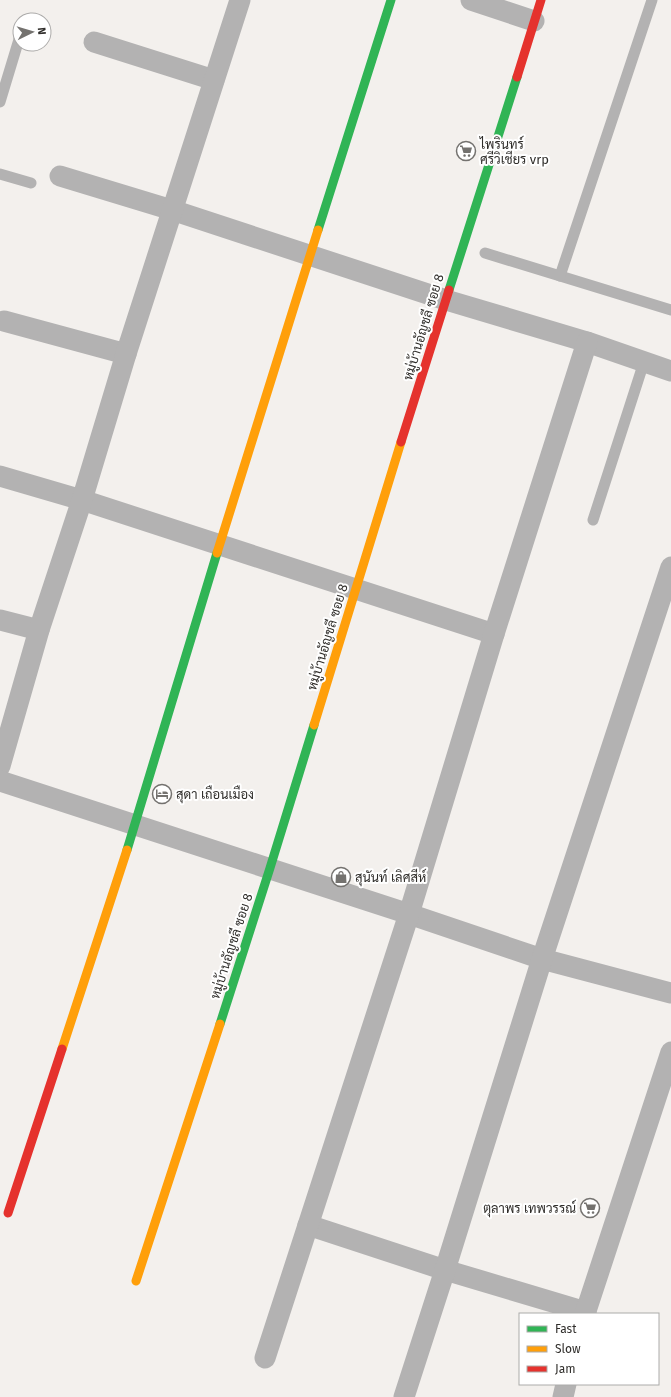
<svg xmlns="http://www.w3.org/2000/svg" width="671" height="1397" viewBox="0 0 671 1397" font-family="'Fira Sans',Sarabun,sans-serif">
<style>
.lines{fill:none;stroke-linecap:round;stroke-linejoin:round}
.lane{stroke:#b3b2b2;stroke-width:11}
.street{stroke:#b3b2b2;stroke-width:21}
.fast{stroke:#30b455;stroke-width:9}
.slow{stroke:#ff9f0a;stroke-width:9}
.jam{stroke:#e5322d;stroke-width:9}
.labels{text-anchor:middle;stroke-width:4;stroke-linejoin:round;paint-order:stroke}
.poi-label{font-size:13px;fill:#302e2b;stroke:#fff;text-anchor:start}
.street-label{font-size:13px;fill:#302e2b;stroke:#fff}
</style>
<rect width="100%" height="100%" fill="#f3f0ed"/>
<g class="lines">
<!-- lane -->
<g class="lane">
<path d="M0,102L20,36"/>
<path d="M0,174L31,183"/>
<path d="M485,253L671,310"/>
<path d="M560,276L652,0"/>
<path d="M593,520L644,362"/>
</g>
<!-- street -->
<g class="street">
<path d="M471,0L534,21"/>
<path d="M94,42L214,80"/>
<path d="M60,176L172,210L446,300L587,342L671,371"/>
<path d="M4,321L126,354"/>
<path d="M0,476L82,500L494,634"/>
<path d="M0,620L39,630"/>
<path d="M0,766L39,630L82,500L126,354L240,0"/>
<path d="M0,781L409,914L542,959L671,993"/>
<path d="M308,1225L445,1270L586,1312"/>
<path d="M585,1314L671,1052"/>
<path d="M265,1358L409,914L494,634L587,342"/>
<path d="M404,1397L445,1270L542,959L671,567"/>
<path d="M563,1397L566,1384"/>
</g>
<!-- fast -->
<g class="fast">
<path d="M318,230L391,0"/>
<path d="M449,290L517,77"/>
<path d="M127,850L217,553"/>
<path d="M220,1024L270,868L314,725"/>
</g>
<!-- slow -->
<g class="slow">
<path d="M217,553L318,230"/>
<path d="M314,725L401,442"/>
<path d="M62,1049L127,850"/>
<path d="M136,1281L220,1024"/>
</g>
<!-- jam -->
<g class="jam">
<path d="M517,77L541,0"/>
<path d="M401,442L449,290"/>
<path d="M8,1213L62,1049"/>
</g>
</g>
<!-- icons -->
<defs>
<g id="supermarket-ring" transform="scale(1)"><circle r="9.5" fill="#fff" stroke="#74726f" stroke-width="1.5"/><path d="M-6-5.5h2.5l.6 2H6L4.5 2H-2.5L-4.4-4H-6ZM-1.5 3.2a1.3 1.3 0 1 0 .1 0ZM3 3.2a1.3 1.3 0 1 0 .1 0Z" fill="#74726f"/></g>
<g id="hotel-ring" transform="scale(1)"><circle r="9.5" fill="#fff" stroke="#74726f" stroke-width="1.5"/><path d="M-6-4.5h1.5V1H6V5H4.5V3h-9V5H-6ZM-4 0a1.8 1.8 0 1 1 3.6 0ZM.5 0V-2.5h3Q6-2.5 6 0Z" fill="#74726f"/></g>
<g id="shop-ring" transform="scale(1)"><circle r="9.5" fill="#fff" stroke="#74726f" stroke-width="1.5"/><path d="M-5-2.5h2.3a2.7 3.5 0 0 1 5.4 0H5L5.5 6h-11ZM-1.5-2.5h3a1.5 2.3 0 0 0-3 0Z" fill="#74726f"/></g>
</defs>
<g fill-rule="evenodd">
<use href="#supermarket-ring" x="466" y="151"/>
<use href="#hotel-ring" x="162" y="794"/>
<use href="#shop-ring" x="341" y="877"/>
<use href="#supermarket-ring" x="590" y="1208"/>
</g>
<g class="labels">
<!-- poi labels -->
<g class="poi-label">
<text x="480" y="149">ไพรินทร์<tspan x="480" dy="15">ศรีวิเชียร vrp</tspan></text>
<text x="176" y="799">สุดา เถือนเมือง</text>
<text x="355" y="882">สุนันท์ เลิศสีห์</text>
<text x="576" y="1213" text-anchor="end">ตุลาพร เทพวรรณ์</text>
</g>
<!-- street labels -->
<g class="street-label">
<text transform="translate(423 327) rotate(-73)" y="5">หมู่บ้านอัญชลี ซอย 8</text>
<text transform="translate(327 637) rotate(-73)" y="5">หมู่บ้านอัญชลี ซอย 8</text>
<text transform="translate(231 946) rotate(-72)" y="5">หมู่บ้านอัญชลี ซอย 8</text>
</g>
</g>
<!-- legend -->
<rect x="519" y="1313" width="140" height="72" fill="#ffffff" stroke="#acabaa"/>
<rect x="527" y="1326" width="20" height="6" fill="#30b455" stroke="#acabaa"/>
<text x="555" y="1333" font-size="12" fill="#302e2b">Fast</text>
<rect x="527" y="1346" width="20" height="6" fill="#ff9f0a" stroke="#acabaa"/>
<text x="555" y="1353" font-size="12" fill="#302e2b">Slow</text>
<rect x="527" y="1366" width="20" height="6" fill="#e5322d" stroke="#acabaa"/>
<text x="555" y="1373" font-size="12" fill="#302e2b">Jam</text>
<!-- north arrow -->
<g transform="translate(32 32) rotate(85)"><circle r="19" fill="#ffffff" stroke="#acabaa"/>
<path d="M0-3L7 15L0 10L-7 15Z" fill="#74726f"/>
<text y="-6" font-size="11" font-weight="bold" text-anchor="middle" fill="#302e2b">N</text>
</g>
</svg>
